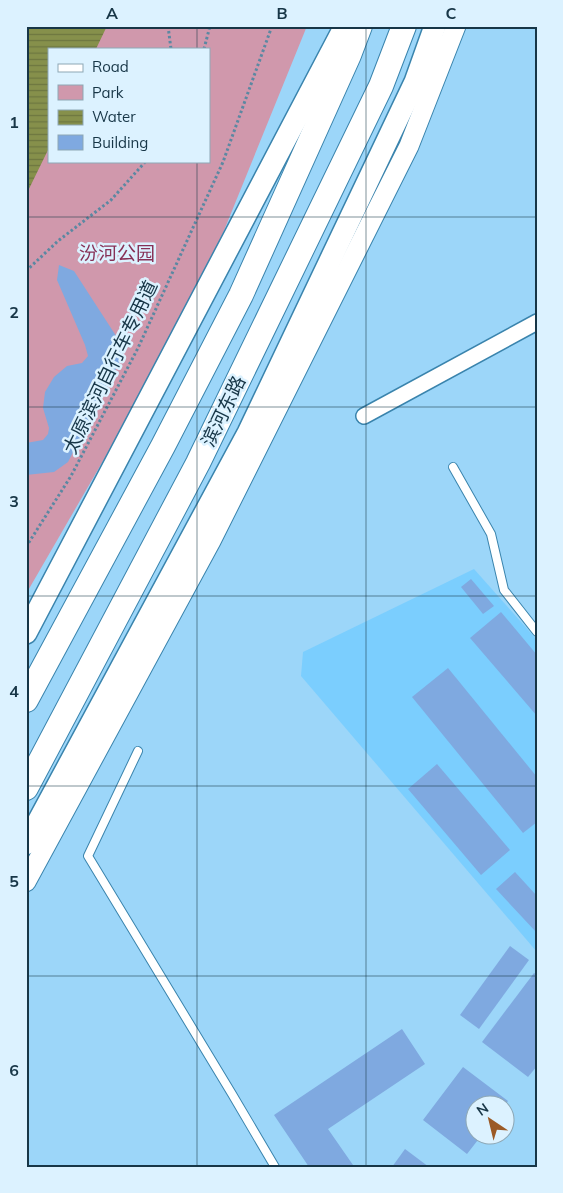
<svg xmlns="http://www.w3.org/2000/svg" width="563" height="1193" viewBox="0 0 563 1193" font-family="Mulish,'Noto Sans SC',sans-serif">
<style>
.built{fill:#7bcefe}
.park{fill:#d098ac;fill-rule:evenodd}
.water{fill:url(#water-rules)}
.building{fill:#7fa9e0}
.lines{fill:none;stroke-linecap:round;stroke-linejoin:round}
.service-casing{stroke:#3a84ad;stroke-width:10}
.minor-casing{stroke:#3a84ad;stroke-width:18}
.tertiary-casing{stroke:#3a84ad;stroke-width:21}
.secondary-casing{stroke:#3a84ad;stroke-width:24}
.primary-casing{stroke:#3a84ad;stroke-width:26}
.path{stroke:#5b88a2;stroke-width:3;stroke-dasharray:2.5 2.5;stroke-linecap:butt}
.service{stroke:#fff;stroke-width:8}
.minor{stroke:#fff;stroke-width:15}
.tertiary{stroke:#fff;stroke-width:19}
.secondary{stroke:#fff;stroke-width:21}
.primary{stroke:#fff;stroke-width:24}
.grid{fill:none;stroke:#173647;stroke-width:1;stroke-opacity:0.55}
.labels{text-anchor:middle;stroke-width:5;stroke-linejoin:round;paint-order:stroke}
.park-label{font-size:19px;fill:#873157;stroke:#dcf2ff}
.street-label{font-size:19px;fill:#173647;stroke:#dcf2ff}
.neatline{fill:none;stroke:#173647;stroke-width:2}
.grid-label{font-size:16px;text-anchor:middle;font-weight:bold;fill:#173647}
</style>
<defs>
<pattern id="water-rules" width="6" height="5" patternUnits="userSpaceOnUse" patternTransform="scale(1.25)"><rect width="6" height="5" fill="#86904b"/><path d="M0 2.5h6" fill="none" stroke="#6d7640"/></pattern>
</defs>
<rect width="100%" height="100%" fill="#9cd6f9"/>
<!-- built -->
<path class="built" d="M474,569L537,640V952L301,676L303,652Z"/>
<!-- park -->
<path class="park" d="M26,26H307L195,302L26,594ZM49,49H209V161H49Z"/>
<!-- water -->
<path class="water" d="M26,26H107L96,49H49V148L26,195Z"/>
<!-- building -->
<g class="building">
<path d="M59,265L74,271L120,342L123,355L68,462L54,472L26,475V443L43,440L48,434L49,428L43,408L45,392L54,377L67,366L82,363L88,356L85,345L57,280Z"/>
<path d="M471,579L494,606L483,614L461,587Z"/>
<path d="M501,612L537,655V716L470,638Z"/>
<path d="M448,668L537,777V822L523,833L412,697Z"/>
<path d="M437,764L510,850L481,875L408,789Z"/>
<path d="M515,872L537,896V933L496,889Z"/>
<path d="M510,946L529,960L479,1029L460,1015Z"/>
<path d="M534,973L537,975V1066L528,1077L482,1042Z"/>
<path d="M402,1029L425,1064L328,1129L353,1165L351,1167H309L274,1115Z"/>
<path d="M463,1067L508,1101L504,1106H476V1136H481L467,1154L423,1120Z"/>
<path d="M405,1149L429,1167H392Z"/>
</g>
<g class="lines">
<!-- service casing -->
<g class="service-casing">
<g id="service">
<path d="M453,467L491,534L504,590L537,632"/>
<path d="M138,751L88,856L232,1094L275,1167"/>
</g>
</g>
<!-- minor casing -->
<g class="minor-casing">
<path id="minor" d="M364,416L537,322"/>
</g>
<!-- tertiary casing -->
<g class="tertiary-casing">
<path id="tertiary" d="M26,882L211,541L409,146L456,26"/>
</g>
<!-- secondary casing -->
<g class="secondary-casing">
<g id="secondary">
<path d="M26,633L345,26"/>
<path d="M26,844L248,433L415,82L435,26"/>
</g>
</g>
<!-- primary casing -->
<g class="primary-casing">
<g id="primary">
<path d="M26,700L163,446L241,295L349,55L360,26"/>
<path d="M26,788L198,463L381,86L404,26"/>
</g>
</g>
<!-- path -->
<g class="path">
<path d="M168,26L171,49"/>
<path d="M204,49L210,26"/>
<path d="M26,271L58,241L111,200L146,161"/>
<path d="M26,547L71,476L138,348L223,162L272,26"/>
</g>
<!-- service -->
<use href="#service" class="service"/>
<!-- minor -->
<use href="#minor" class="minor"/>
<!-- tertiary -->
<use href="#tertiary" class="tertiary"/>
<!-- secondary -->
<use href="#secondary" class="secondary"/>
<!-- primary -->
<use href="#primary" class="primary"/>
</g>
<!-- grid -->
<path class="grid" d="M197,26V49M366,26V1167M197,161V1167M26,217H537M26,407H537M26,596H537M26,786H537M26,976H537"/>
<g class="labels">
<!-- park labels -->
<g class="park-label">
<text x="117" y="260">汾河公园</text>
</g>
<!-- street labels -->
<g class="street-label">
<text transform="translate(110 367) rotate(-64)" y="7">太原滨河自行车专用道</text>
<text transform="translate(223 411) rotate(-64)" y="7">滨河东路</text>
</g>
</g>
<!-- border -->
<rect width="563" height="1193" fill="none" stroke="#dcf2ff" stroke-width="55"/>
<!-- legend -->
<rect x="48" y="48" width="162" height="115" fill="#dcf2ff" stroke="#8da7b5"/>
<rect x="58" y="64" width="25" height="8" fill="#ffffff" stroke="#8da7b5"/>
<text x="92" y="72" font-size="15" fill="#173647">Road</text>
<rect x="58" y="85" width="25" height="15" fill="#d098ac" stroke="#8da7b5"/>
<text x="92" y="98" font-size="15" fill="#173647">Park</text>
<rect x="58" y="110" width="25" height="15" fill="url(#water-rules)" stroke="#8da7b5"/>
<text x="92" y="122" font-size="15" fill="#173647">Water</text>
<rect x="58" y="135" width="25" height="15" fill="#7fa9e0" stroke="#8da7b5"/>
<text x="92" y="148" font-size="15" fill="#173647">Building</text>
<!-- north arrow -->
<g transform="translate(490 1120) rotate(325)"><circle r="24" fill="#dcf2ff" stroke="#8da7b5"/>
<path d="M0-4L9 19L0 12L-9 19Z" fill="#9b5a26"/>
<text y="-8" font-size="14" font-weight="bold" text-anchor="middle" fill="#173647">N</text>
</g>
<rect x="28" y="28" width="508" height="1138" class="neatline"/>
<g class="grid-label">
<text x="112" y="19">A</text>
<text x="282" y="19">B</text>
<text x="451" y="19">C</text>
<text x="14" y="128">1</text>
<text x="14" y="318">2</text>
<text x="14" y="507">3</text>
<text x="14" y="697">4</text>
<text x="14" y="887">5</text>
<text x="14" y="1076">6</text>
</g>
</svg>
